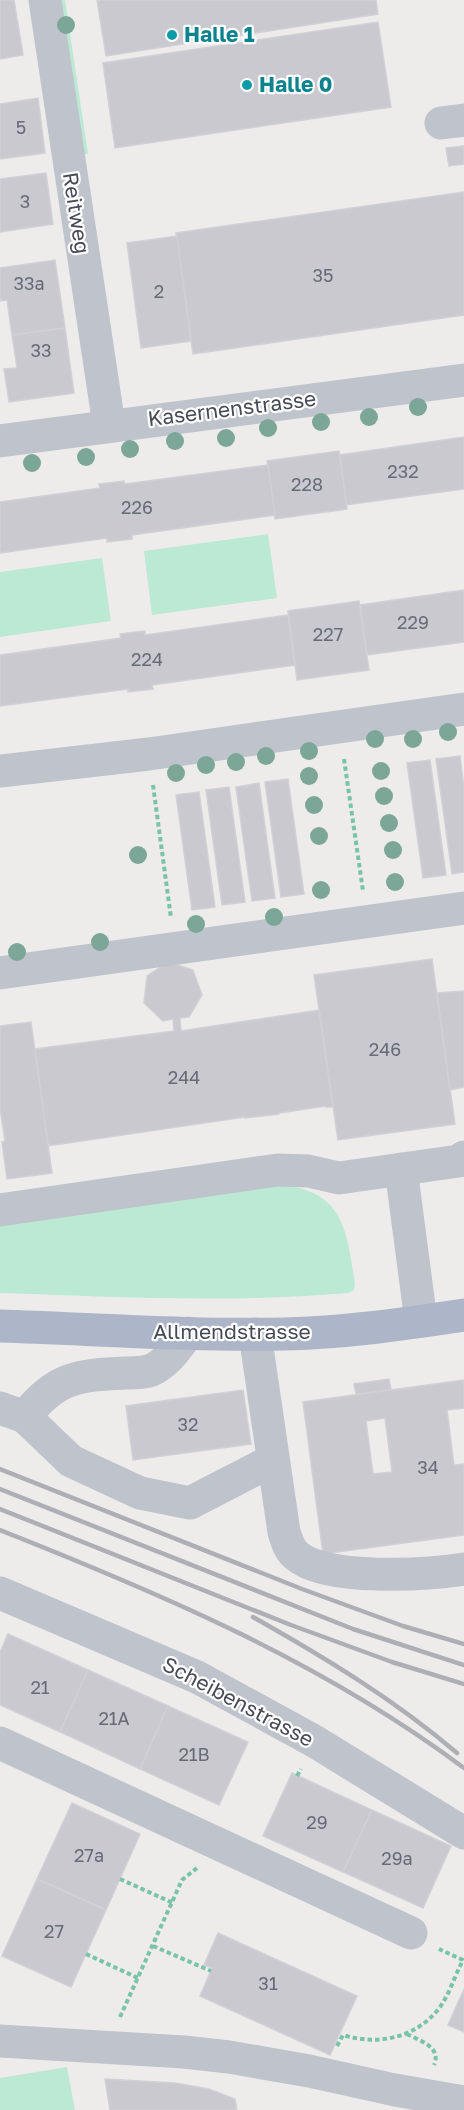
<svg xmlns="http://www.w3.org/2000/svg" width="464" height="2110" viewBox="0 0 464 2110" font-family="'Golos Text',sans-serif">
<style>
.green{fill:#bce9d4}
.building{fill:#c9c9cf;stroke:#d0d0d6;stroke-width:1.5;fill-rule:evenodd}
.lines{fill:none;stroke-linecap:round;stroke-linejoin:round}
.path{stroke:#78c3aa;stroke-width:4;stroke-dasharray:4.5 3;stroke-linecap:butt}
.minor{stroke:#bec3cc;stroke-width:33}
.major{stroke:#adb6c8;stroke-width:33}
.rail{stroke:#aeafb5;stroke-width:4.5}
.tree{fill:#7ca798}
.culture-dot{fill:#0f9aa8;stroke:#fff;stroke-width:2}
.labels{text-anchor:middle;stroke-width:4.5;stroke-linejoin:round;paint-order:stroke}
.number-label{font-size:18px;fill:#676b74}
.culture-label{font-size:21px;font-weight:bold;fill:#0d838f;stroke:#fff;text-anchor:start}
.street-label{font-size:21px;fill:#464c56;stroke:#fff}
</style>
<rect width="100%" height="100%" fill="#eeeceb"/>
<!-- green -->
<g class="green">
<path d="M58,0H65L88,154L81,155Z"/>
<path d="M268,534L277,598L152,615L144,551Z"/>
<path d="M102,558L111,621L0,637V572Z"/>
<path d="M274,1185C343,1187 347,1229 355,1284L354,1290L348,1293C232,1303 116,1297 0,1293V1223Z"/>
<path d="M67,2067L75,2110H0V2078Z"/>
</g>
<!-- building -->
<g class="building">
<path d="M0,0H14L23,55L0,59Z"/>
<path d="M97,0H376L378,14L106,56Z"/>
<path d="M378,22L391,107L115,148L103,63Z"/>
<path d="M38,98L45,153L0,159V104Z"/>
<path d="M464,146V164L449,166L446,148Z"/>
<path d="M46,173L53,224L0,232V179Z"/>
<path d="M464,192V315L193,354L176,233Z"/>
<path d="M177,236L191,341L141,348L127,243Z"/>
<path d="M55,260L65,328L12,335L7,300L0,301V268Z"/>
<path d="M65,328L74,393L9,402L4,369L17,368L12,335Z"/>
<path d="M464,437V489L346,505L340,455Z"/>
<path d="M339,451L347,509L275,519L267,461Z"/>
<path d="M268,465L275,515L132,535V539L107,542V538L0,553V502L100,488L99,484L124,481L125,484Z"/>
<path d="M464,590V642L367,655L360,605Z"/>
<path d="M359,601L369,670L297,680L288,611Z"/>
<path d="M288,615L295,665L152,685L153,689L128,692V689L0,706V655L121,638L120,634L145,631V635Z"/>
<path d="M460,756L464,788V872L452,874L436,759Z"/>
<path d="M430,760L446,875L423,878L407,763Z"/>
<path d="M288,779L304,894L281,897L265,782Z"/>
<path d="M259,783L275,898L252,901L236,787Z"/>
<path d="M229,787L245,902L222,905L206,790Z"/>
<path d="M199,792L215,907L192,910L176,795Z"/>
<path d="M432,959L455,1124L338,1140L314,975Z"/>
<path d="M168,962L193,970L202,995L189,1017L180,1018L181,1031L319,1010L333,1107H326V1106L279,1113V1114L245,1118V1117L48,1146L35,1049L174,1031L173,1019L163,1021L144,1003L147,976Z"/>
<path d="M464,991V1087L450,1090L437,993Z"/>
<path d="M31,1022L52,1173L7,1179L2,1142L5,1141L0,1108V1026Z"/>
<path d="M389,1379L391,1390L356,1394L354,1384Z"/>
<path d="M464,1380V1408L447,1410L454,1465L464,1464V1535L323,1554L303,1402ZM385,1418L392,1472L373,1474L366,1421Z"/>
<path d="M243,1390L251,1444L133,1460L126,1406Z"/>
<path d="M8,1634L88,1670L60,1732L0,1705V1652Z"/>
<path d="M88,1670L168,1706L140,1769L60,1732Z"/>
<path d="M168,1706L248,1742L219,1805L140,1769Z"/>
<path d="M292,1773L372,1810L343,1872L263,1836Z"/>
<path d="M72,1803L140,1834L106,1910L37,1879Z"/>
<path d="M372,1810L451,1846L423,1908L343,1872Z"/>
<path d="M37,1879L106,1910L71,1987L2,1956Z"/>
<path d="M218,1933L357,1996L330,2055L200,1996L212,1968L204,1965Z"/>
<path d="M464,1989V2032L448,2025Z"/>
<path d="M105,2079L175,2083L209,2089L235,2099L237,2110H110Z"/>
</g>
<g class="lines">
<!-- path -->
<g class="path">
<path d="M344,759L363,891"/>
<path d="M153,785L171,918"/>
<path d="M297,1776L301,1769"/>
<path d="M120,1879L173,1903"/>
<path d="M153,1946L211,1971"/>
<path d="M86,1954L138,1978"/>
<path d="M120,2017L182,1880L197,1868"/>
<path d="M407,2034C420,2041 442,2047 434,2065"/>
<path d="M337,2046L343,2035C378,2046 417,2038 440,2007C450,1993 455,1975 463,1960L439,1949"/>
</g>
<!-- minor -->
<g class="minor">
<path d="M45,0L109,425"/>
<path d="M441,123L464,120"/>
<path d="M0,441L464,380"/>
<path d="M0,771L149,754L464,709"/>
<path d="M0,973L464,908"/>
<path d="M401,1169L421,1321"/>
<path d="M0,1210L278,1170L308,1171L339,1178L459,1161L464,1157"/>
<path d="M255,1334L284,1532C287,1541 289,1550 297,1556C326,1581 427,1575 464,1569"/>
<path d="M0,1408L25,1417L71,1461L140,1493L190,1503L273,1460"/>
<path d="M25,1417C55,1377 79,1375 126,1373C136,1373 149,1373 157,1367C170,1359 179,1345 188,1333"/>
<path d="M0,1593L197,1677L314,1741L464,1833"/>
<path d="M0,1743L411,1933"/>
<path d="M0,2041L184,2052L229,2057L309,2071L395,2090L464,2102"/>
</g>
<!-- major -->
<path class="major" d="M0,1326C94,1329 188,1336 283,1334C343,1333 404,1324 464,1315"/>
<!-- rail -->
<g class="rail">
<path d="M0,1469L302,1589L403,1626L464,1644"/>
<path d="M0,1489L353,1629L464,1665"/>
<path d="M0,1509L291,1625L392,1662L464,1684"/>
<path d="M0,1530C162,1594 324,1663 464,1768"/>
<path d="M253,1617C324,1657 395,1700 457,1753"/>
</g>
</g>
<!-- trees -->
<g class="tree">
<circle cx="66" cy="25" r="9"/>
<circle cx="418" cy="407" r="9"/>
<circle cx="369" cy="417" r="9"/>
<circle cx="321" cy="422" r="9"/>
<circle cx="268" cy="428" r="9"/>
<circle cx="226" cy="438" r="9"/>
<circle cx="175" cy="441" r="9"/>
<circle cx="130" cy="449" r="9"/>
<circle cx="86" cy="457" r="9"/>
<circle cx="32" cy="463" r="9"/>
<circle cx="448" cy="732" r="9"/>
<circle cx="375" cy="739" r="9"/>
<circle cx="413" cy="739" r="9"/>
<circle cx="309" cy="751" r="9"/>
<circle cx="266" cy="756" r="9"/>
<circle cx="236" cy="762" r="9"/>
<circle cx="206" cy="765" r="9"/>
<circle cx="381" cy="771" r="9"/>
<circle cx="176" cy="773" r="9"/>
<circle cx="309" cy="776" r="9"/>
<circle cx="384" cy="796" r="9"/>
<circle cx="314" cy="805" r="9"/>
<circle cx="389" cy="823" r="9"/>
<circle cx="319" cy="836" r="9"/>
<circle cx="393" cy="850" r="9"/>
<circle cx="138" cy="855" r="9"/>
<circle cx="395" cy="882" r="9"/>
<circle cx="321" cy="890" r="9"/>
<circle cx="274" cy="917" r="9"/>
<circle cx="196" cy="924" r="9"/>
<circle cx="100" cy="942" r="9"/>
<circle cx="17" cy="952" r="9"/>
</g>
<!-- markers -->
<g class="culture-dot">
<circle cx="172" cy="35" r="6"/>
<circle cx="247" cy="85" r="6"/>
</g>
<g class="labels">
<!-- number labels -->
<g class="number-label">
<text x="21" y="134">5</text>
<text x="25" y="208">3</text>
<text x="323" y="282">35</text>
<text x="29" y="290">33a</text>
<text x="159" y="298">2</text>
<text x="41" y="357">33</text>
<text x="403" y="478">232</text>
<text x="307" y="491">228</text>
<text x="137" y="514">226</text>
<text x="413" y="629">229</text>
<text x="328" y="641">227</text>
<text x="147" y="666">224</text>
<text x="385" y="1056">246</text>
<text x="184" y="1084">244</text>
<text x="188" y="1431">32</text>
<text x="428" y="1474">34</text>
<text x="40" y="1694">21</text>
<text x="114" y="1725">21A</text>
<text x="194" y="1761">21B</text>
<text x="317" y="1829">29</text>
<text x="89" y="1862">27a</text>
<text x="397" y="1865">29a</text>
<text x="54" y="1938">27</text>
<text x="268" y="1990">31</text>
</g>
<!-- culture labels -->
<g class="culture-label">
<text x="184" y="42">Halle 1</text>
<text x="259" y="92">Halle 0</text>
</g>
<!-- street labels -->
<g class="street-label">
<text transform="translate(76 213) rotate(81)" y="7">Reitweg</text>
<text transform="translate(232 409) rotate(-7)" y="7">Kasernenstrasse</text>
<text x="232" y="1339">Allmendstrasse</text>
<text transform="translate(238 1702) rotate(28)" y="7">Scheibenstrasse</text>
</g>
</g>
</svg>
